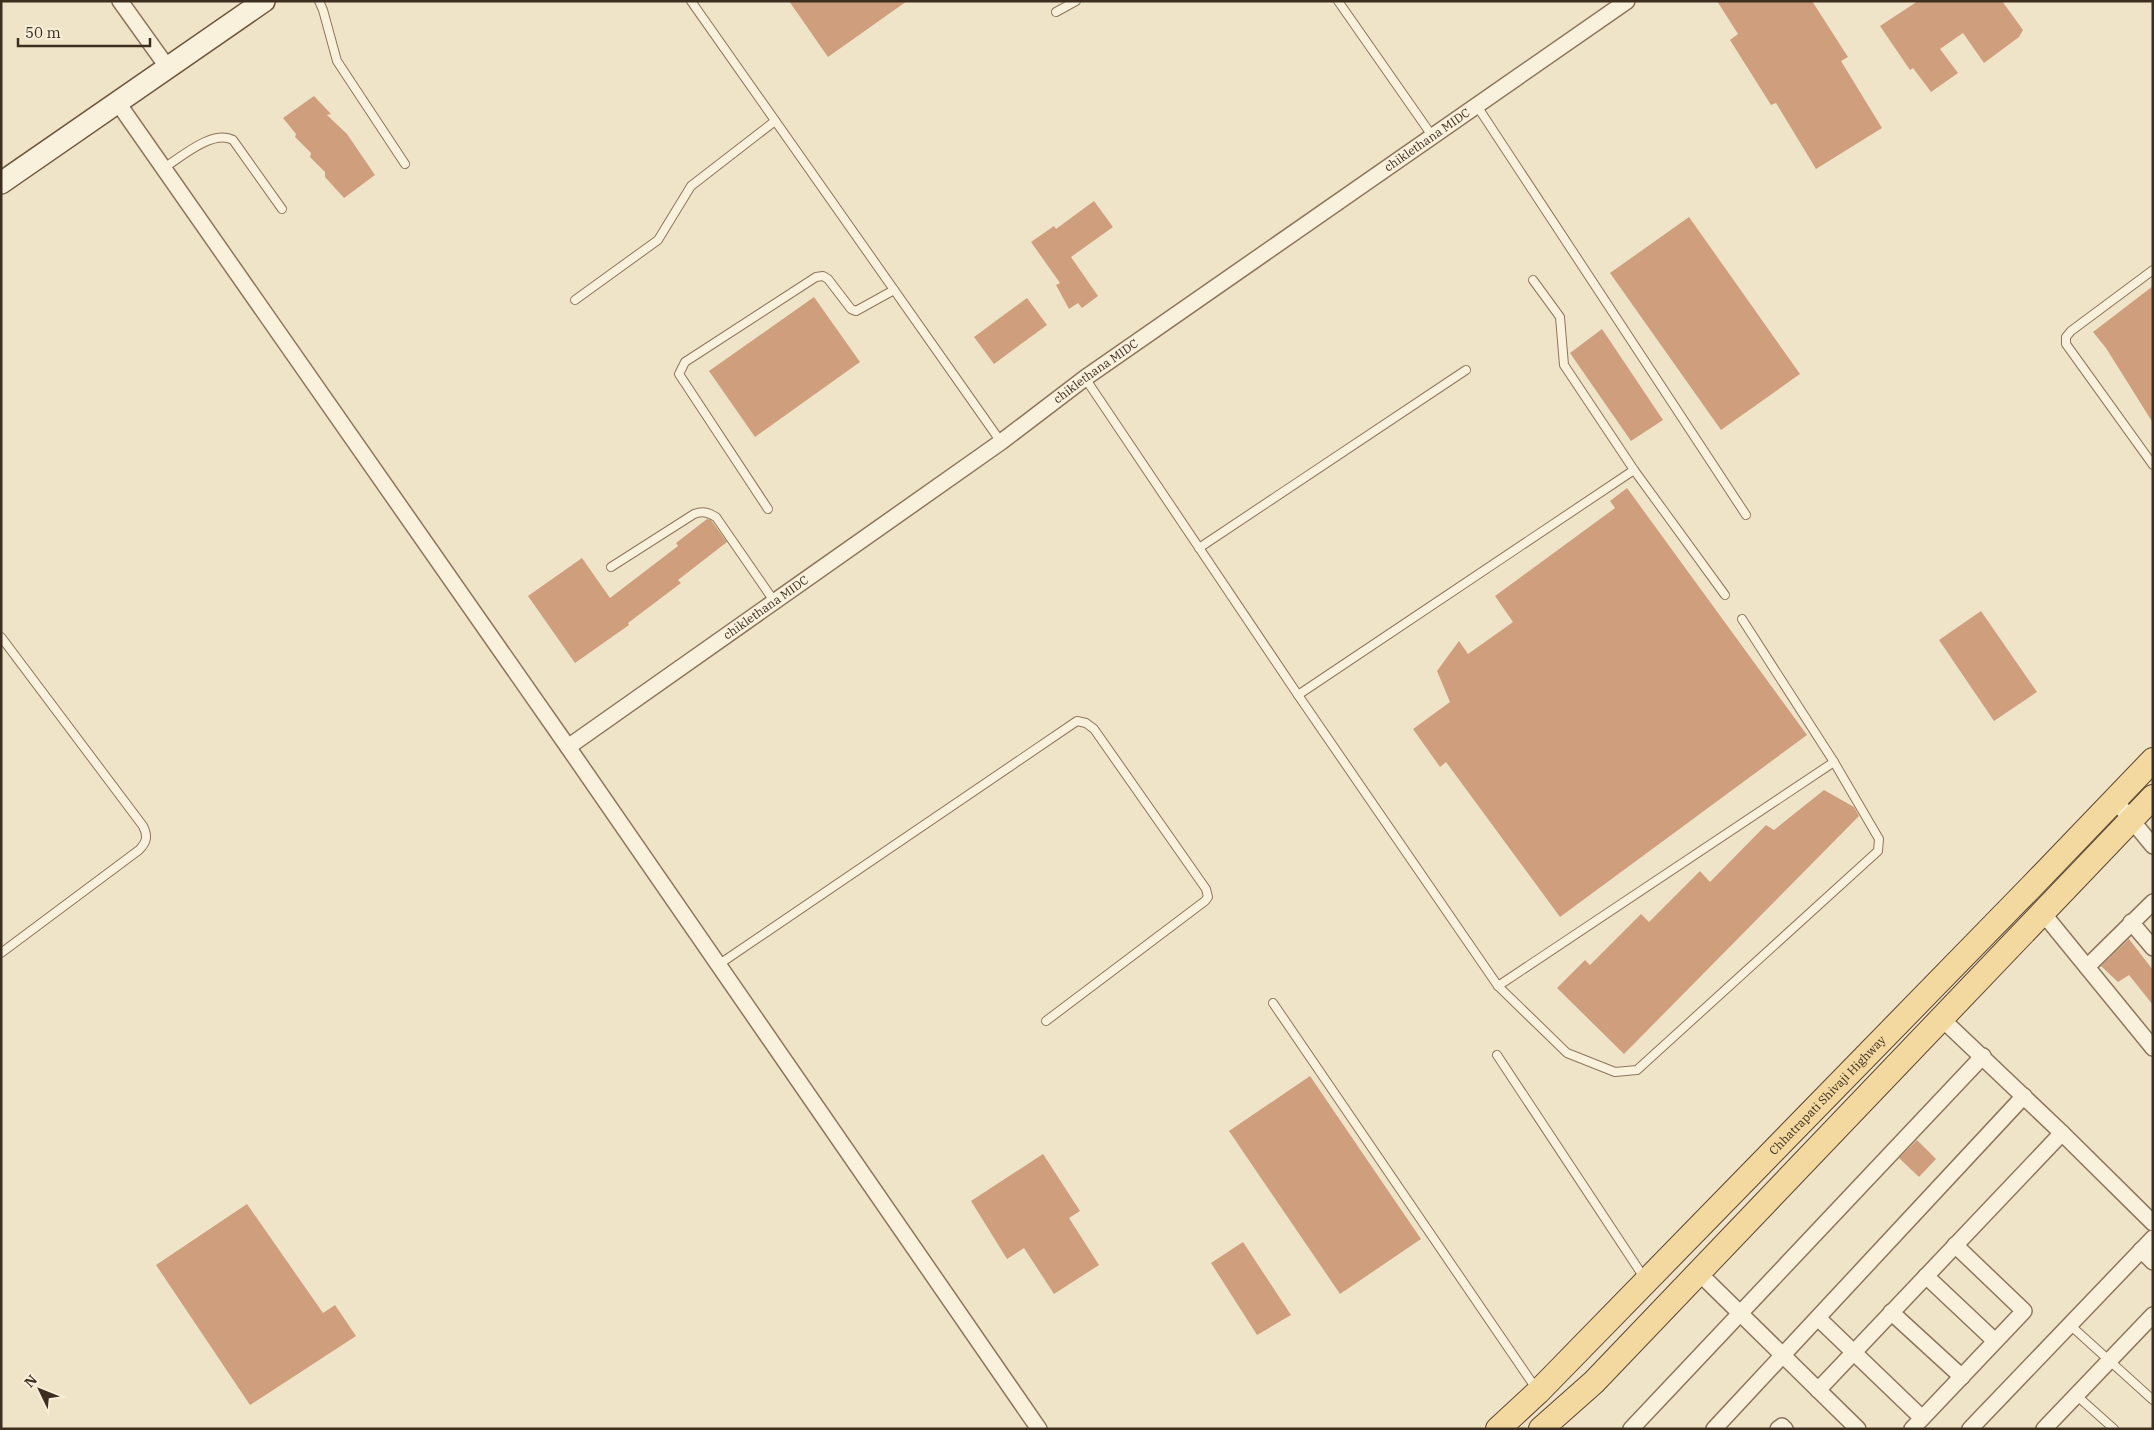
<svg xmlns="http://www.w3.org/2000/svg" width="2154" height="1430" viewBox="0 0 2154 1430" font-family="'IBM Plex Serif',serif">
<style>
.building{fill:#cf9f7d}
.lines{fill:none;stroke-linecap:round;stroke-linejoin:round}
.lane-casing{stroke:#8d765c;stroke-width:10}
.street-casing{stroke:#8d765c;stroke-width:18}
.secondary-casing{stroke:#6f573f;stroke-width:24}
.primary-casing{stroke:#5b4430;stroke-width:26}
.lane{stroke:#faf1dc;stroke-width:8}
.street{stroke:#faf1dc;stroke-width:15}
.secondary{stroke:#faf1dc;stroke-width:21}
.primary{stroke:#f3d9a0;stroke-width:24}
.labels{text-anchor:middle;stroke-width:4;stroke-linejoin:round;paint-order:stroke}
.street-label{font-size:12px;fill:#3d2e20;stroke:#f7eed8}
</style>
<rect width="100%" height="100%" fill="#f0e4c8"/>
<!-- building -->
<g class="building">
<path d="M789,1H907L828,57Z"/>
<path d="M1717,1H1812L1848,57L1841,61L1882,128L1816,169L1776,103L1771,105L1730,40L1738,34Z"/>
<path d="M1918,1H2002L2023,30L2019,37L1984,63L1963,33L1940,49L1958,73L1931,92L1913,68L1910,70L1880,26Z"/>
<path d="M314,96L331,114L327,115L347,134L375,175L344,198L325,177V172L310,157L311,153L295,137L296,134L283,118Z"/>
<path d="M1094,201L1113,227L1071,257L1098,296L1082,308L1078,303L1069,309L1056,285L1060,283L1031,242L1054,226L1056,229Z"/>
<path d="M1689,217L1800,374L1721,430L1610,273Z"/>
<path d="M2153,286V423L2106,348L2093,332Z"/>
<path d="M814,297L860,362L755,437L709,371Z"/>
<path d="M1027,298L1047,325L994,364L974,337Z"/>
<path d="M1602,329L1663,420L1631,441L1570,353Z"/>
<path d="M1627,488L1807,735L1560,917L1446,762L1440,767L1413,729L1450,702L1437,671L1459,641L1468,654L1513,622L1495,596L1615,508L1610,501Z"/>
<path d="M707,519L711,520L727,542L678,580L681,583L628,623L629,625L575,663L528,596L582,558L610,598L678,546L676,543Z"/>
<path d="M1981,611L2037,692L1994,721L1939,640Z"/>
<path d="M1824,790L1854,807L1859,816L1624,1054L1557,988L1585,960L1590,965L1641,914L1649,922L1700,871L1710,882L1766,825L1774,830Z"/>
<path d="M2129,939L2153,970V1005L2129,975L2118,982L2101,966Z"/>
<path d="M1310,1076L1421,1239L1340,1294L1229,1131Z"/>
<path d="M1917,1140L1936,1159L1919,1177L1899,1158Z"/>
<path d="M1043,1154L1080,1211L1069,1218L1099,1265L1054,1294L1024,1248L1007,1259L971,1201Z"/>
<path d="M247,1204L323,1313L335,1305L356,1336L250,1405L156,1265Z"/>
<path d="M1243,1242L1291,1315L1257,1335L1211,1263Z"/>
</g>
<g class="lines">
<!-- lane casing -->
<g class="lane-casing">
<g id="lane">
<path d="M319,1L323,10L337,61L405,164"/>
<path d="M691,1L1001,442"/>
<path d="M1338,1L1433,137"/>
<path d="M1056,12L1076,1"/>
<path d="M1477,106L1746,515"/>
<path d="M164,168C181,157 213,129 233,140L282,209"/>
<path d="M2153,270L2071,331L2066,337V344L2153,465"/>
<path d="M1533,280L1560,317L1564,365L1634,470L1725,595"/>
<path d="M575,300L658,240L691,186L775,121"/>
<path d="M1085,378L1298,695L1498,986L1567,1053L1615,1072L1637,1070L1878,851L1879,839L1834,762"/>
<path d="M768,509L679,374L685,362L816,277L823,276L828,279L851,309L856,311L894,290"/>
<path d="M1199,548L1466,370"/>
<path d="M611,567L694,514C703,511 707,512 716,517L774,601"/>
<path d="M1,637L143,826C148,836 147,842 139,850L1,953"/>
<path d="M1298,695L1634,470"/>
<path d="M718,965L1077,721L1086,723L1094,729L1206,889L1208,897L1205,901L1046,1021"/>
<path d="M1498,986L1834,762L1742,619"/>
<path d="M1273,1003L1537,1390"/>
<path d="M1497,1055L1645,1279"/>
<path d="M2070,1325L2153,1400"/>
<path d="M2076,1395L2114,1429"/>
</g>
</g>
<!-- street casing -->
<g class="street-casing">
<g id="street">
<path d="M120,1L168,68"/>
<path d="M118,103L568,747L1039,1429"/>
<path id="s1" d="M568,747L1001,442L1085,378L1627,1"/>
<path d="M2115,800L2153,846"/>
<path d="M2042,912L2153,1048"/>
<path d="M2131,922L2153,948"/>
<path d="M2087,967L2153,902"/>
<path d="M1941,1018L2062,1133L2153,1223"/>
<path d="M2141,1250L2153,1262"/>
<path d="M1698,1272L1858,1429"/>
<path d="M1926,1276L1995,1341"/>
<path d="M1891,1312L1962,1377"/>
<path d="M1818,1318L1922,1418"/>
<path d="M1818,1390L2062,1133"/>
<path d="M1631,1429L1983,1056"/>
<path d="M1714,1429L2024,1096"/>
<path d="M1778,1429L1782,1426L1785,1429"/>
<path d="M1912,1429L2024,1311L1955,1245"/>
<path d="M1970,1429L2153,1238"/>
<path d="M2044,1429L2153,1315"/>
</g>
</g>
<!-- secondary casing -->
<g class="secondary-casing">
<path id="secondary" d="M1,183L264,1"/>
</g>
<!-- primary casing -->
<g class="primary-casing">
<g id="primary">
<path id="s2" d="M1498,1429L1538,1392L2031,887L2153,760"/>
<path d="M1541,1429L1594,1382L2153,797"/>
</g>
</g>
<!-- lane -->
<use href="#lane" class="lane"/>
<!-- street -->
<use href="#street" class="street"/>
<!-- secondary -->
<use href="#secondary" class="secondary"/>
<!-- primary -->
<use href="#primary" class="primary"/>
</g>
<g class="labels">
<!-- street labels -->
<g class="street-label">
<text dy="4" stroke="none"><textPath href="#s1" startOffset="1052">chiklethana MIDC</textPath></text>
<text dy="4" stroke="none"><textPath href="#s1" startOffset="648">chiklethana MIDC</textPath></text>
<text dy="4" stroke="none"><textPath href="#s1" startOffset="242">chiklethana MIDC</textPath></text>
<text dy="4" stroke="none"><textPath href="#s2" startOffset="469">Chhatrapati Shivaji Highway</textPath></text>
</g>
</g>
<!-- border -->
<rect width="2154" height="1430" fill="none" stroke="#3d2e20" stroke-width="5"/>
<!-- north arrow -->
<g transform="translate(40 1390) rotate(313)" stroke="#f7eed8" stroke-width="4" paint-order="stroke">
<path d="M0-4L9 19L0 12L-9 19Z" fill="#3d2e20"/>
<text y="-8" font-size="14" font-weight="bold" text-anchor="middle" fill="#3d2e20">N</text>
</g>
<!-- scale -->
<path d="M18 38v8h132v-8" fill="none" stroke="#3d2e20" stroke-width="2.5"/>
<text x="25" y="38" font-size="15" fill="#3d2e20" stroke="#f7eed8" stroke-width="4" paint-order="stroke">50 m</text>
</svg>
